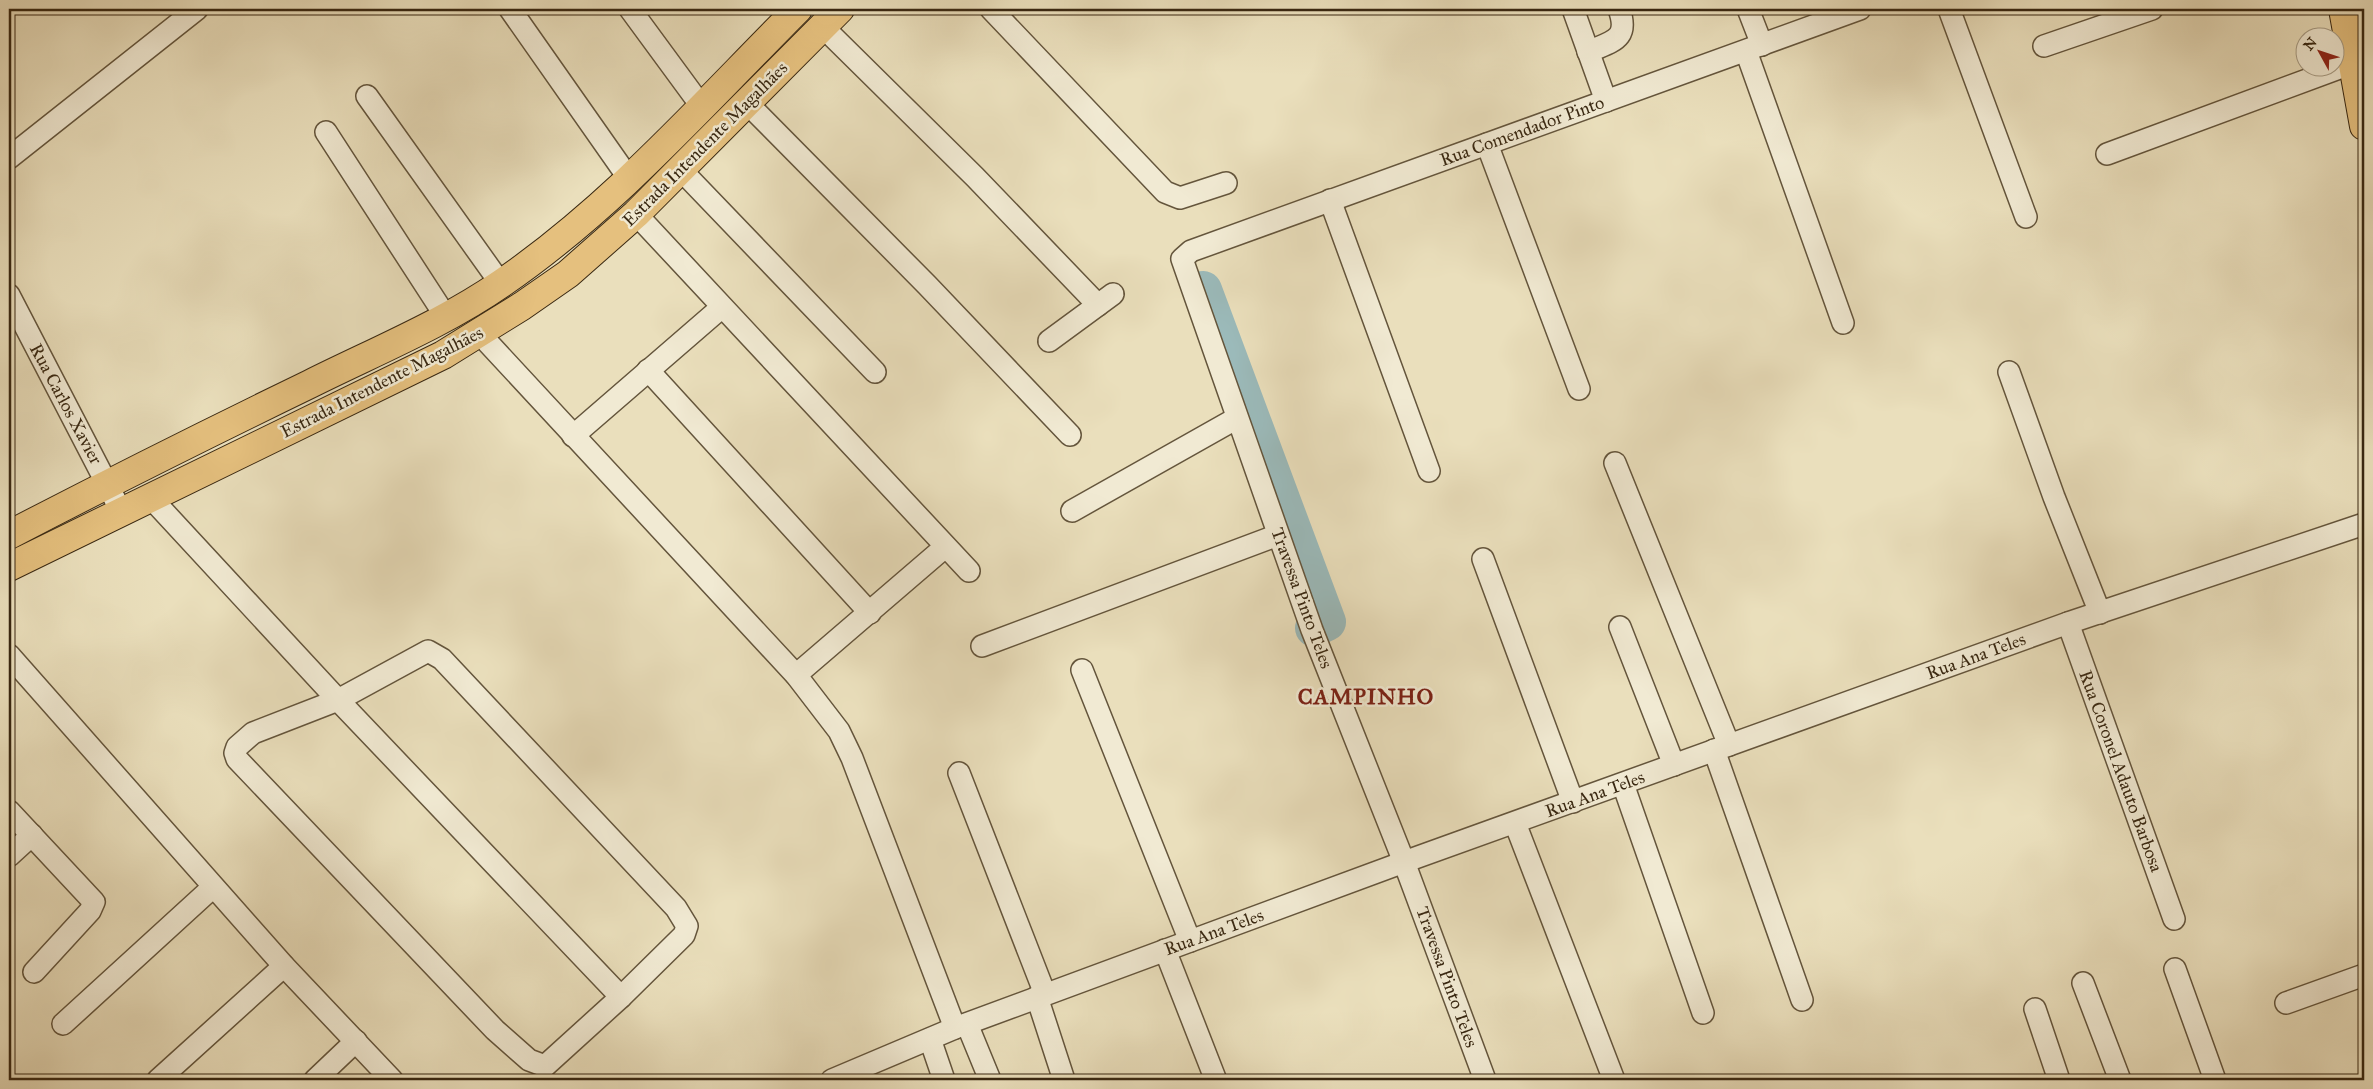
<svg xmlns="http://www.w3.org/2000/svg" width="2373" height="1089" viewBox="0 0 2373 1089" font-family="'IM FELL Great Primer',serif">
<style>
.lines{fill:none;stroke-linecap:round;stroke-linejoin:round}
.river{stroke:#9bbaba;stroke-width:38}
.minor-casing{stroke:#64553c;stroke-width:24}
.major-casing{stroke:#382711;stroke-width:30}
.minor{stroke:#f1ead3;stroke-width:21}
.major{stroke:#e5c07e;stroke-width:28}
.labels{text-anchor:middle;stroke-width:5;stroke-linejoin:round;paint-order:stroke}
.street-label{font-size:18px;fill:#382711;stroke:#f1ead3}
.district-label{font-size:22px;font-weight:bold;letter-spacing:1px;fill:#7a1f14;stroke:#f1ead3}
</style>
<rect width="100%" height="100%" fill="#eadfbc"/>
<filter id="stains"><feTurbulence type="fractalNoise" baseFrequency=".004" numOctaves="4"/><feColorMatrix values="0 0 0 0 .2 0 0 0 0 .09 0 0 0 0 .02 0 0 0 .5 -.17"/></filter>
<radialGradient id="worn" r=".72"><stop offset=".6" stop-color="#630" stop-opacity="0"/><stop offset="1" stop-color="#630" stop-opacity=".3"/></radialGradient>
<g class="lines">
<!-- river -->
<path class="river" d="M1203,290L1327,622L1314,628"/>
<!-- minor casing -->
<g class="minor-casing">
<g id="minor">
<path d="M510,9L630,180"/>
<path d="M630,9L702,107"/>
<path d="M991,9L1165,192L1180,198L1226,183"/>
<path d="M1573,9L1606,101"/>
<path d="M1748,9L1762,45"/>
<path d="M1949,9L2026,217"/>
<path d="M2362,9L2364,19"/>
<path d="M822,26L975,177L1098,305"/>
<path d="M2044,46L2152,9"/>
<path d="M1746,51L1843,323"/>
<path d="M1588,52C1612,41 1630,40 1619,9"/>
<path d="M367,96L501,284"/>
<path d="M747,103L927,285L1070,435"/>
<path d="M326,132L446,317"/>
<path d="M1487,144L1579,389"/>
<path d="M2107,154L2353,63"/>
<path d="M9,158L197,9"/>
<path d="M681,170L875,372"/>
<path d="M1330,200L1429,471"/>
<path d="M636,214L969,571"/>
<path d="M9,295L122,513"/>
<path d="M479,333L796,675L839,731L852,758L955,1028"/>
<path d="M1049,341L1113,294"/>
<path d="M648,370L870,613"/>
<path d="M2009,372L2054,497L2100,613"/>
<path d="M573,436L722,307"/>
<path d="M1615,463L1729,745"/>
<path d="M151,498L338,700L621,997"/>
<path d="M1072,511L1237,418"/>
<path d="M1483,559L1573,802"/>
<path d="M2068,623L2174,919"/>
<path d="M1620,627L1674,765"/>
<path d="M982,646L1278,535"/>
<path d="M428,651L442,659L676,908L687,926L684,935L621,997L545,1066L529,1060L495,1030L237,759L235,753L237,747L253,733L338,700Z"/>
<path d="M9,655L284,966L392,1080"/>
<path d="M1082,670L1190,941"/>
<path d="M796,675L945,547"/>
<path d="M1714,750L1802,1000"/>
<path d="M959,773L1045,994"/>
<path d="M1623,784L1703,1013"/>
<path d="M9,811L94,902L90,911L34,972"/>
<path d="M1515,823L1614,1080"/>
<path d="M9,856L32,835"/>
<path d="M1165,950L1215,1078"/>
<path d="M2175,969L2215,1080"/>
<path d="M2083,983L2120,1080"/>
<path d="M1037,997L1064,1080"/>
<path d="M2286,1003L2364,975"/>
<path d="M2035,1009L2059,1080"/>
<path d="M63,1024L213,887"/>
<path d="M967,1024L990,1080"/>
<path d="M930,1039L944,1080"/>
<path d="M158,1080L284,966"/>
<path d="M315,1080L356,1041"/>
<path d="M832,1080L955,1028L1404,862L2068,623L2364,524"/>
<path d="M1485,1080L1404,862L1312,630L1182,259L1191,251L1860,9"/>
</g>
</g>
<!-- major casing -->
<g class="major-casing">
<g id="major">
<path d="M2343,9L2364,126"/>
<path d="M9,535C109,483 209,433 310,384C374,352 443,324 502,283C614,206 703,104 798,9"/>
<path d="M9,567L443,355L522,306L568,274L636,214L840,9"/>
</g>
</g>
<!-- minor -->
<use href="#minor" class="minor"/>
<!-- major -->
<use href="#major" class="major"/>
</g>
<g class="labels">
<!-- street labels -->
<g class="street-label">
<text transform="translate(1522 131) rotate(-20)" y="6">Rua Comendador Pinto</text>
<text transform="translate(705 144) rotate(-45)" y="6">Estrada Intendente Magalhães</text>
<text transform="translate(382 382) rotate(-27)" y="6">Estrada Intendente Magalhães</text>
<text transform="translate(66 404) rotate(62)" y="6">Rua Carlos Xavier</text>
<text transform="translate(1302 598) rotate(70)" y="6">Travessa Pinto Teles</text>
<text transform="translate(1976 656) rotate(-20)" y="6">Rua Ana Teles</text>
<text transform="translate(2121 771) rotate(70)" y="6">Rua Coronel Adauto Barbosa</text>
<text transform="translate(1595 794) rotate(-20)" y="6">Rua Ana Teles</text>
<text transform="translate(1214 932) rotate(-20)" y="6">Rua Ana Teles</text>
<text transform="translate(1447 977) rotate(70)" y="6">Travessa Pinto Teles</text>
</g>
<!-- district labels -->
<g class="district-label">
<text x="1366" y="704">CAMPINHO</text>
</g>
</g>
<!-- margin -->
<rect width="2373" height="1089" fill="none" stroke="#eadfbc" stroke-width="30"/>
<rect x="10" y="10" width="2353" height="1069" fill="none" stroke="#382711" stroke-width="2.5"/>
<rect x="15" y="15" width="2343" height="1059" fill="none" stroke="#382711"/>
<!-- north arrow -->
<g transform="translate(2320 52) rotate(310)"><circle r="24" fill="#f1ead3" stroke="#a79c85"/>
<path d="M0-4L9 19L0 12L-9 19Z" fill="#8f2418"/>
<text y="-8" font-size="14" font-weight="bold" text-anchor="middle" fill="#382711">N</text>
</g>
<rect width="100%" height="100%" filter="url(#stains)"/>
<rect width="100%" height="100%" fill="url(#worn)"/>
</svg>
